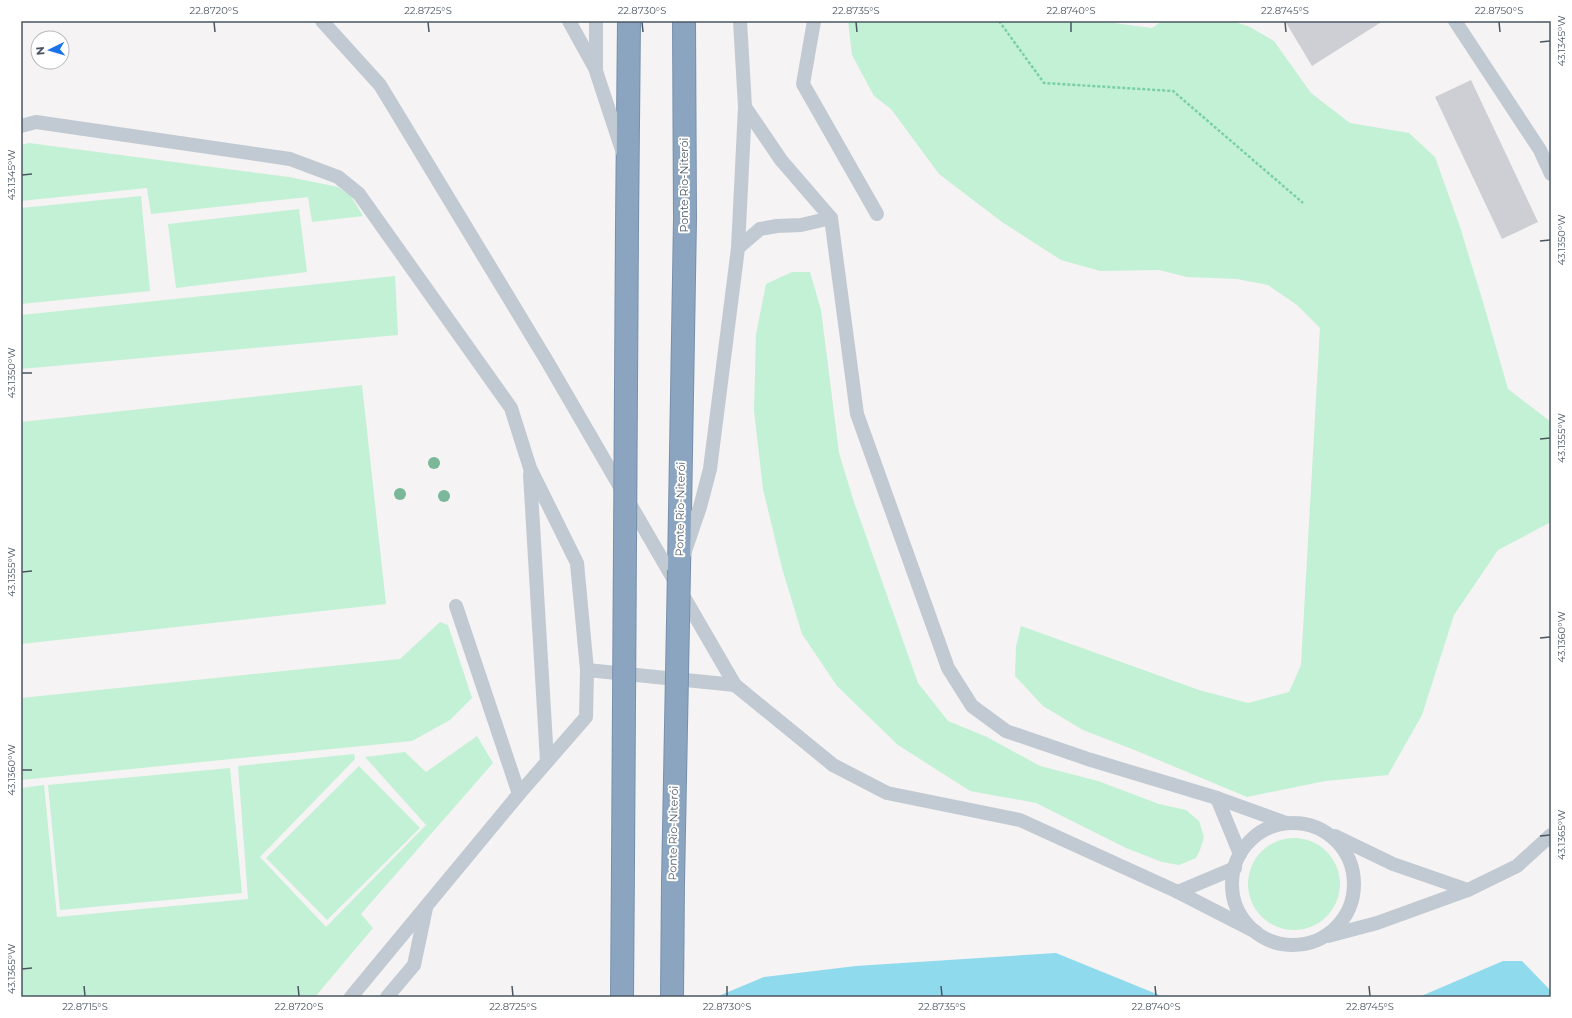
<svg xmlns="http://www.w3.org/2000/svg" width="1572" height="1018" viewBox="0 0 1572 1018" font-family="Montserrat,sans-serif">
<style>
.green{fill:#c3f1d5}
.water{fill:#90daee}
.building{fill:#cdcfd5}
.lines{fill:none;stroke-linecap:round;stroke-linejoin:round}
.highway-casing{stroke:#7690ad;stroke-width:24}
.path{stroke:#7ad0a6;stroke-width:2.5;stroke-dasharray:3 2;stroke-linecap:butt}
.lane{stroke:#c1cad2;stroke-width:14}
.highway{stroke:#8ba5c1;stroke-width:22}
.highway-bridge-casing{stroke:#7690ad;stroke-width:24;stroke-linecap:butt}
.highway-bridge{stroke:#8ba5c1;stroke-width:22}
.tree{fill:#7bb799}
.ticks{fill:none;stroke:#4a5661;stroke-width:1.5}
.labels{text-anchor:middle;stroke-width:4;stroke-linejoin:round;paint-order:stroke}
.street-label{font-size:11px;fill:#4a5661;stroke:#fff}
.neatline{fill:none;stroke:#4a5661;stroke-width:1.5}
.ticks-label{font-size:10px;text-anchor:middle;fill:#4a5661}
</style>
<rect width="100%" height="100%" fill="#f5f3f3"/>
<!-- green -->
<g class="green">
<path d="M848,21H1099L1152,28L1162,21H1231L1248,26L1274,41L1311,93L1350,123L1409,133L1435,157L1460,227L1483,302L1508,389L1551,422V522L1498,550L1454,615L1422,715L1388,775L1325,781L1247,797L1137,751L1083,730L1043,706L1015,676L1016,647L1021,626L1199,690L1248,703L1289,692L1301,665L1320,328L1297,305L1268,285L1237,279L1187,277L1159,270L1100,271L1061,260L1002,222L939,174L891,109L874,96L852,55Z"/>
<path d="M29,143L289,177L338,187L351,196L363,216L312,222L308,197L151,214L147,188L21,201V145Z"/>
<path d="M141,196L150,291L21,304V208Z"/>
<path d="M299,209L307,272L176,288L168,224Z"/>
<path d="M792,272H810L821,310L839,453L854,502L918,683L948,721L987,737L1040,766L1098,781L1159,804L1186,810L1199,821L1204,837L1200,850L1196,858L1179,865L1162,862L1126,848L1036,803L970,791L898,745L837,686L802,634L782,568L763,489L754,411L756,334L766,284Z"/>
<path d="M395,276L398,335L21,369V315Z"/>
<path d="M362,385L386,604L21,644V422Z"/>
<path d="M440,622L448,625L472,698L450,720L412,741L21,780V698L400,659Z"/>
<path d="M477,736L493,763L361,914L373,928L315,997H21V788L44,785L57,917L248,899L238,766L354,754L355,759L260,857L326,927L426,825L365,757L405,752L426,772Z"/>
<path d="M359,766L420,828L327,920L266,858Z"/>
<path d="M230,768L242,893L60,910L48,785Z"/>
<circle cx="1294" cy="884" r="46"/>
</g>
<!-- water -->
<g class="water">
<path d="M1056,953L1164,997H716L764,977L856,966Z"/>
<path d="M1503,961H1522L1551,991V997H1419Z"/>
</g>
<!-- building -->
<g class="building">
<path d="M1285,21H1383L1312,66Z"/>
<path d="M1471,80L1538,222L1502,239L1435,97Z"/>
</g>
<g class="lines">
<!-- highway casing -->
<g class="highway-casing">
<g id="highway">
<path d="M627,226L629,21"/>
<path d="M679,570L685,219L684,21"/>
<path d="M622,997L623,863"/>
<path d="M672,997L673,883"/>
</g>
</g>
<!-- path -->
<path class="path" d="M999,21L1044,83L1173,91L1303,203"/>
<!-- lane -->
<g class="lane">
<path d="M322,21L380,85L547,361L735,685L833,765L887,793L1020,820L1178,892L1256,932"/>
<path d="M569,21L595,68"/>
<path d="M596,21V71L622,150"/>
<path d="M814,21L803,84L877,214"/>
<path d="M1455,21L1540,150L1551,174"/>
<path d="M745,107L781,160L831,218L857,414L948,668L972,706L1006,731L1091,760L1217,798L1286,823"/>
<path d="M21,126L36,122L290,159L338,177L359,194L511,408L530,468L577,563L587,670L586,717L519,794L351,997"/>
<path d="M738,248L760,229L777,226L801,225L831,218"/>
<path d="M530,474L547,761"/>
<path d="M684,554L700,507L710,469L738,248L745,107L740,21"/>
<path d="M456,606L519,794"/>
<path d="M587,670L735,685"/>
<path d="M1217,798L1240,854"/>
<circle cx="1293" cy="884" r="61"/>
<path d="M1335,836L1393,864L1468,890"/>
<path d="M1178,892L1235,868"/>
<path d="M1328,936L1377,923L1468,890L1517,866L1551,835"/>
<path d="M387,997L414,965L426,908"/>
</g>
<!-- highway -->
<use href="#highway" class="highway"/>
<!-- highway-bridge casing -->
<g class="highway-bridge-casing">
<g id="highway-bridge">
<path d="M623,863L627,226"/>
<path d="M673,883L679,570"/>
</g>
</g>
<!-- highway-bridge -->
<use href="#highway-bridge" class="highway-bridge"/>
</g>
<!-- trees -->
<g class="tree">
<circle cx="434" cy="463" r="6"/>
<circle cx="400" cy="494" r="6"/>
<circle cx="444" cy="496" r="6"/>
</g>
<!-- ticks -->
<path class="ticks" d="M214,22L215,32M428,22L429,32M642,22L643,32M856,22L857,32M1071,22V32M1285,22L1286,32M1499,22L1500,32M1540,42L1550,41M22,175L32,174M1540,241L1550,240M22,373H32M1540,439L1550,438M22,572L32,571M1540,638L1550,637M22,770H32M1540,836L1550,835M22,969L32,968M84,986L85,996M298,986L299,996M512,986L513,996M727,986V996M941,986L942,996M1155,986L1156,996M1369,986L1370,996"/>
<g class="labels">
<!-- street labels -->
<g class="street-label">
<text transform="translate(684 185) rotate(-90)" y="4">Ponte Rio-Niterói</text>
<text transform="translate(680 509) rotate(-89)" y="4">Ponte Rio-Niterói</text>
<text transform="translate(673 833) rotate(-89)" y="4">Ponte Rio-Niterói</text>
</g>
</g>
<!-- border -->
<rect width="1572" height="1018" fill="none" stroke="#ffffff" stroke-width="44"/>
<!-- north arrow -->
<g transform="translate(50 50) rotate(265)"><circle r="19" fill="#ffffff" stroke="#b7bbc0"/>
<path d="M0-3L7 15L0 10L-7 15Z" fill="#1a73e8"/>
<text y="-6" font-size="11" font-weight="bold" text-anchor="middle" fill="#4a5661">N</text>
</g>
<rect x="22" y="22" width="1528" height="974" class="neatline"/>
<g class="ticks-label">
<text x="214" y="14">22.8720°S</text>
<text x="428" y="14">22.8725°S</text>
<text x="642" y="14">22.8730°S</text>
<text x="856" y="14">22.8735°S</text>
<text x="1071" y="14">22.8740°S</text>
<text x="1285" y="14">22.8745°S</text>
<text x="1499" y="14">22.8750°S</text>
<text transform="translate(1561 41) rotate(-90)" y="4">43.1345°W</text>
<text transform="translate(11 175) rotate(-90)" y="4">43.1345°W</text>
<text transform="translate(1561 240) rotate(-90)" y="4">43.1350°W</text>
<text transform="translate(11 373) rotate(-90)" y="4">43.1350°W</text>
<text transform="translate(1561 438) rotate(-90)" y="4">43.1355°W</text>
<text transform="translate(11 572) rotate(-90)" y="4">43.1355°W</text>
<text transform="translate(1561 637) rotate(-90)" y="4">43.1360°W</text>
<text transform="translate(11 770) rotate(-90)" y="4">43.1360°W</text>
<text transform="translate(1561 835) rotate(-90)" y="4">43.1365°W</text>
<text transform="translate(11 969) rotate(-90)" y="4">43.1365°W</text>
<text x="85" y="1010">22.8715°S</text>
<text x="299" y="1010">22.8720°S</text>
<text x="513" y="1010">22.8725°S</text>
<text x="727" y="1010">22.8730°S</text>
<text x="942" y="1010">22.8735°S</text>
<text x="1156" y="1010">22.8740°S</text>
<text x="1370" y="1010">22.8745°S</text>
</g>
</svg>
